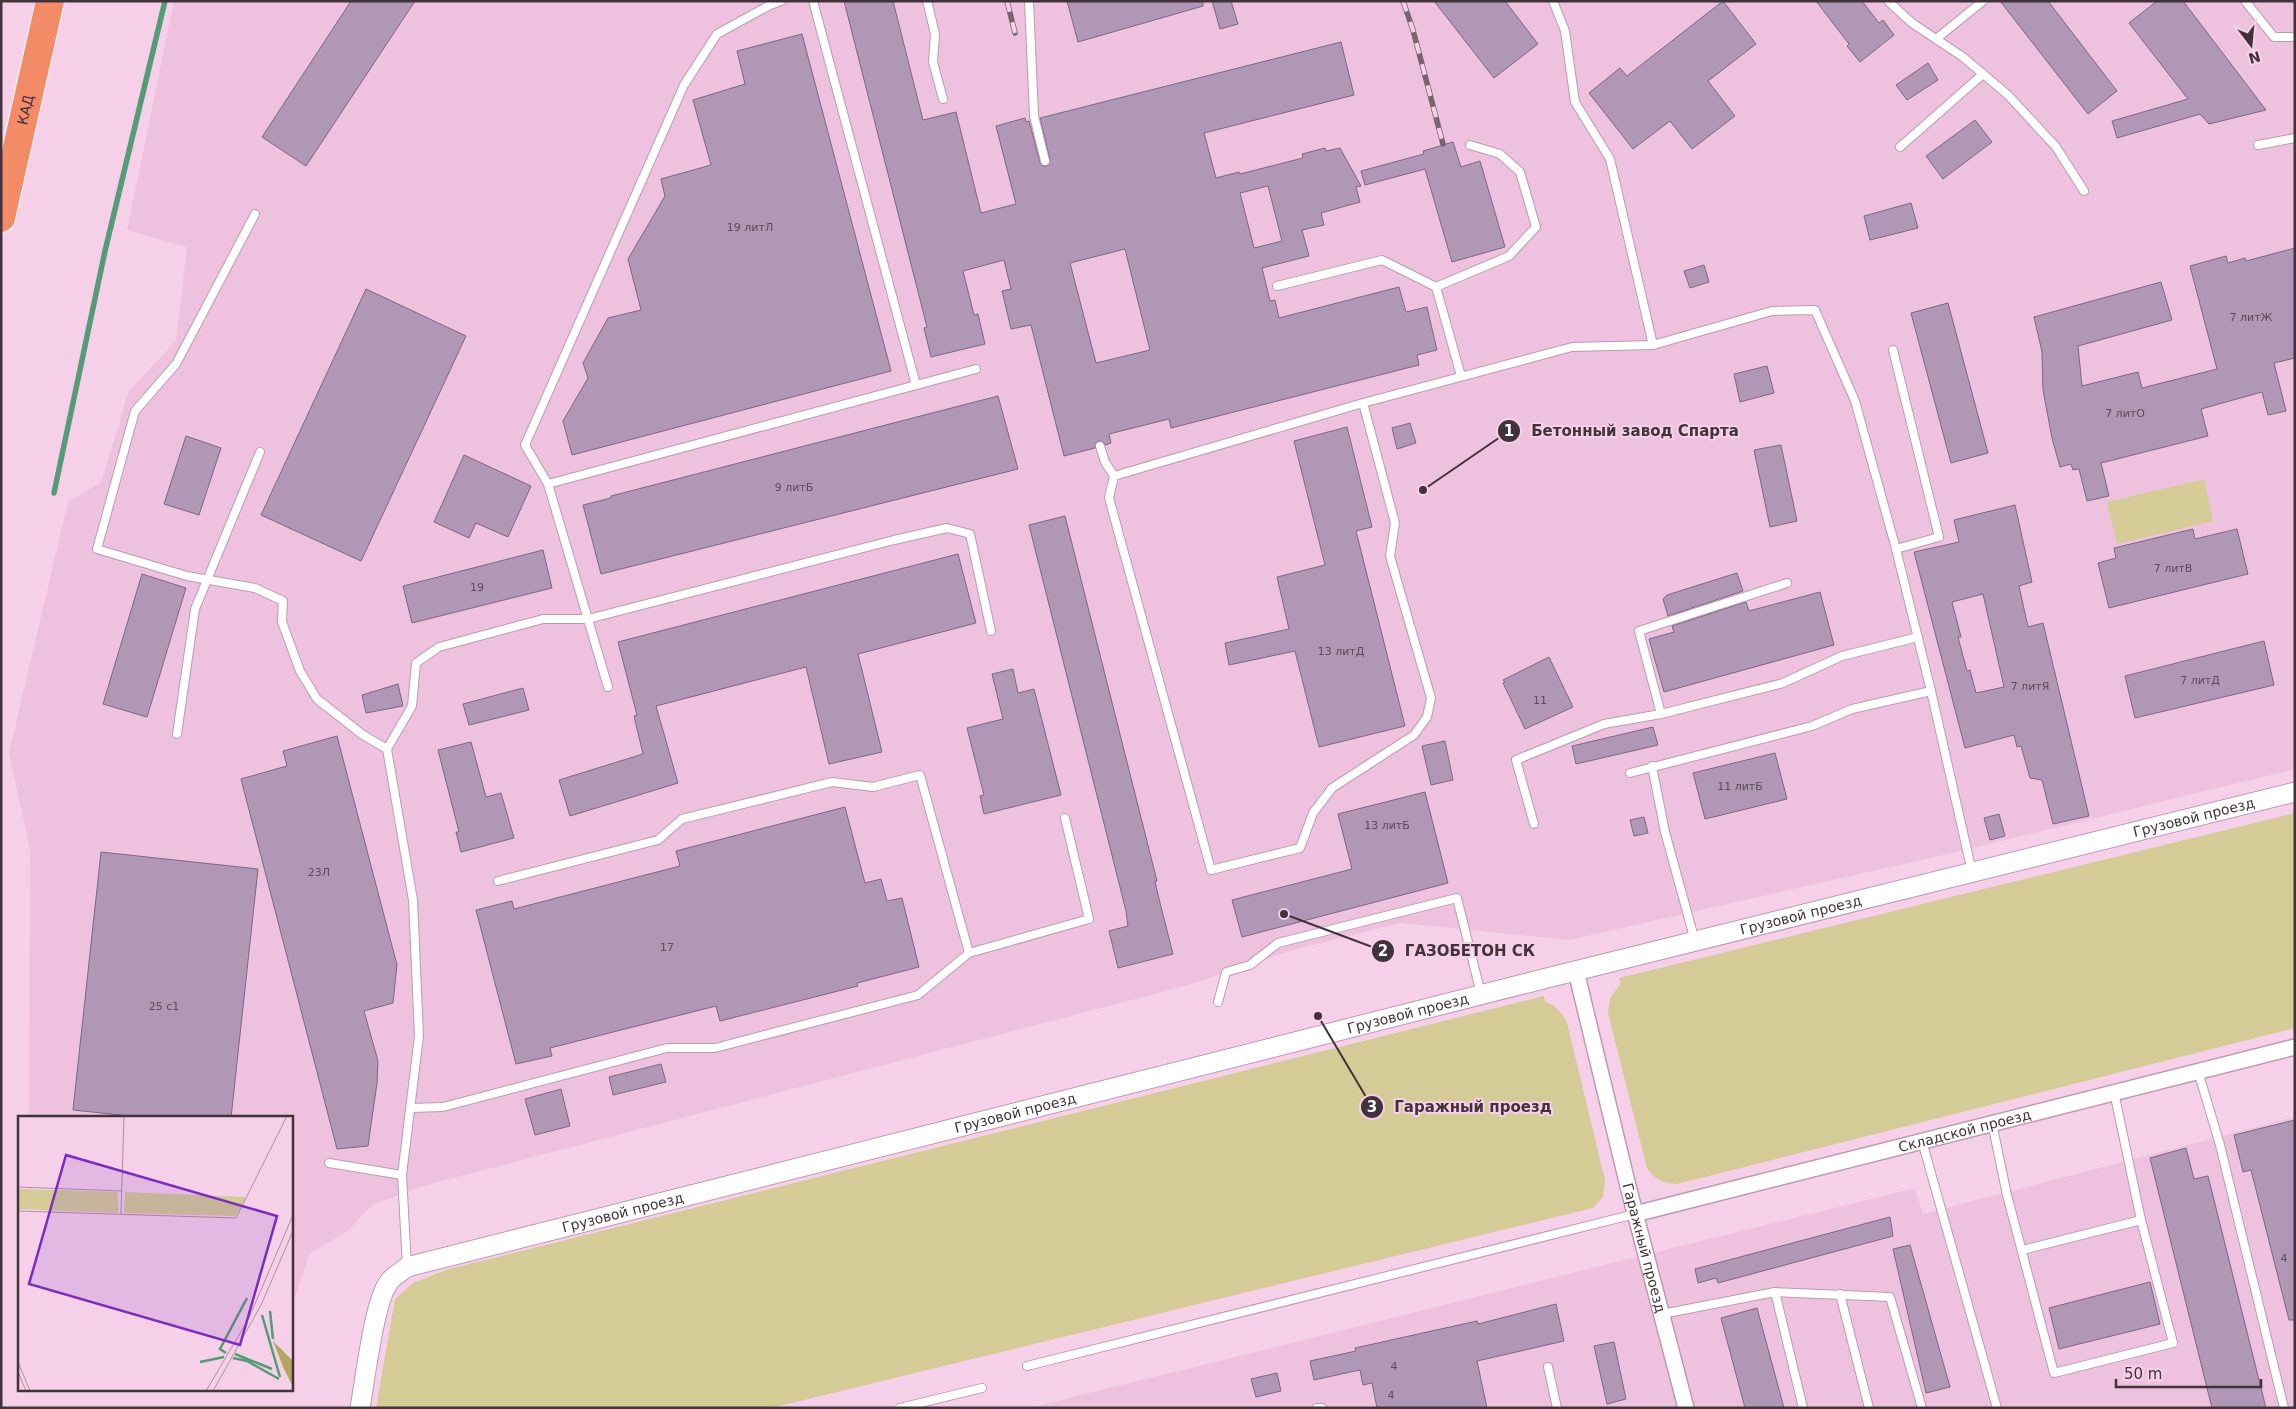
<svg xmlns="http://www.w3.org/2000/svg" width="2296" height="1409" viewBox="0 0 2296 1409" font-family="'DejaVu Sans',sans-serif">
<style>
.built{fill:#eec2df}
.green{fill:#d4cb96}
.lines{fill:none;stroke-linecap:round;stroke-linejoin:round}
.stream{stroke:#559b76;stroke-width:5.5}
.building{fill:#b097b6;stroke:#7d6683;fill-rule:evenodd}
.service-casing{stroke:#be9ab1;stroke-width:10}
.minor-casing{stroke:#be9ab1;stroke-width:18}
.tertiary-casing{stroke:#be9ab1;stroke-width:21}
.motorway-casing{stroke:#fff;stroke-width:30}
.service{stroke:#fff;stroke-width:8}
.minor{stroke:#fff;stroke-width:15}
.tertiary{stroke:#fff;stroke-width:19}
.motorway{stroke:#f48b67;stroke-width:28}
.rail-casing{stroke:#796371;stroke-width:5.5}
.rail{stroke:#f6d0e9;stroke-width:4;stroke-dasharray:11;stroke-linecap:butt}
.labels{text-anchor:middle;stroke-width:4;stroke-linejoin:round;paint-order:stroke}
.number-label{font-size:11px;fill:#5d4b5a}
.street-label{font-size:14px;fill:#41323b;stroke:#f6d0e9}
.inset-river{fill:none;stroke:#559b76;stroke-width:2.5}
.inset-road{fill:none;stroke:#ae91a3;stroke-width:1}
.view{fill:#7b2cbf;fill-opacity:0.15;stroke:#7b2cbf;stroke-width:2.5}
.inset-edge{fill:none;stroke:#41323b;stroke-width:2.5}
.leader{fill:none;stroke:#41323b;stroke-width:2}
.callout-dot{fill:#41323b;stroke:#f6d0e9;stroke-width:2}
.mark-label{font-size:15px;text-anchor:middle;font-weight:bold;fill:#fff}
.callout-label{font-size:15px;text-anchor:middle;font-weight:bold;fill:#41323b;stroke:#f6d0e9;stroke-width:4;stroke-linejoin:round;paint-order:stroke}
</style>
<rect width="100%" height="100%" fill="#f6d0e9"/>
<!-- built -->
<g class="built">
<path d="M174,1H2295V769L1952,853L1569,940L1401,923L1293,950L1185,986L423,1186L372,1205L349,1230L309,1254L291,1309V1118H29L30,850L9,753L68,502L101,482L129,391L176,341L187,247L127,230Z"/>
<path d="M2295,1117V1408H1029L1915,1188L1923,1214Z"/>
</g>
<!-- green -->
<g class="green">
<path d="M2204,479L2213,521L2117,544L2107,502Z"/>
<path d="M2295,813V1028L1677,1184C1663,1183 1655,1180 1647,1168L1608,1013L1610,998L1621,983L1619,978Z"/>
<path d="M1544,996L1545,1002C1557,1006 1561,1012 1567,1023L1605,1180L1603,1197L1593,1208L771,1408H376L395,1299L413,1283L449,1269Z"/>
</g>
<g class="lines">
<!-- stream -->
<path class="stream" d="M54,493L105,251L165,1"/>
</g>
<!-- building -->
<g class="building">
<path d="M351,1H415L306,166L262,137Z"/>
<path d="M844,1H893L923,120L956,112L981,213L1016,204L996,126L1025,118L1026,122L1029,121L1040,162L1043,166H1047L1050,160L1040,118L1341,42L1354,95L1204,133L1216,178L1239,172L1240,174L1303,158L1302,154L1325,148L1326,151L1340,148L1361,186L1356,187L1360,202L1321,213L1324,225L1302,230L1309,256L1262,268L1270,301L1275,300L1279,318L1399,287L1406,312L1427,307L1437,350L1417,355L1419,365L1171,428L1169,419L1109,434L1111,443L1106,445L1103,442L1099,441L1096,443L1095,448L1064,456L1031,325L1011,329L1002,291L1011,289L1004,260L963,271L974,315L978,314L985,344L931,357L924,328L927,327ZM1268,186L1282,241L1254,248L1240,193ZM1125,249L1150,350L1096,363L1070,263Z"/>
<path d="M1067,1H1203V6L1078,42Z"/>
<path d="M1212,1H1231L1238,24L1220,29Z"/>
<path d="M1434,1H1505L1538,44L1494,78Z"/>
<path d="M1723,1L1756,44L1708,81L1735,116L1692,149L1670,121L1633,149L1589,93L1620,68L1627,76Z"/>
<path d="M1816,1H1862L1879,23L1883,20L1894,35L1860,62L1847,46L1849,44Z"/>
<path d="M2000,1H2048L2117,91L2088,114Z"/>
<path d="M2157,1H2183L2266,110L2209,124L2200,114L2117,138L2112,121L2188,99L2129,23Z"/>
<path d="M802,34L891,371L572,455L563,421L588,378L583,363L608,318L641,310L628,259L665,196L661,179L711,165L693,100L745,84L737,51Z"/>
<path d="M1928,63L1938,80L1907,100L1896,85Z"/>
<path d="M1975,120L1992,142L1943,179L1926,156Z"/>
<path d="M1453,142L1461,167L1480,161L1505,247L1452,262L1425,169L1365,185L1361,171L1424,154L1423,151Z"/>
<path d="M1911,203L1918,228L1870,240L1864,216Z"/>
<path d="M2295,248V358L2274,363L2286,411L2268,415L2262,392L2201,409L2208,436L2101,463L2109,496L2087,501L2079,469L2073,470L2071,464L2060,467L2052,438L2043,390L2042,352L2034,317L2161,282L2172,320L2078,346L2082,386L2138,372L2142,388L2217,369L2190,266L2226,256L2228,263L2245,258L2246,261Z"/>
<path d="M1704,265L1709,282L1690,288L1684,271Z"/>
<path d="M366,289L466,336L361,561L261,515Z"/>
<path d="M1948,303L1988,453L1951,463L1911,313Z"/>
<path d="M1767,366L1774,393L1740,402L1734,374Z"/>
<path d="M998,396L1018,469L601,574L583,505L611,498V496Z"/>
<path d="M1410,423L1416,443L1397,449L1392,428Z"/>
<path d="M1347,427L1372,527L1356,531L1405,726L1319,747L1295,651L1229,665L1225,643L1289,629L1277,577L1325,565L1294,441Z"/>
<path d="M186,436L221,448L199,515L164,504Z"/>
<path d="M1781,445L1797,521L1770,527L1754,450Z"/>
<path d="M464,455L531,486L508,537L476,523L469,538L434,522Z"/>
<path d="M2015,505L2032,582L2019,586L2028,627L2043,623L2089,816L2053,824L2042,780L2030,778L2021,746L2017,747L2014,735L1965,748L1914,552L1959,542L1954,520ZM1983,594L2004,687L1976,693L1970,670L1967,671L1958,637H1961L1952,602Z"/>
<path d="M1065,516L1157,881H1155L1158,895L1173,954L1118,968L1109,931L1128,926L1126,911L1029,525Z"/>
<path d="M2193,529L2195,539L2237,529L2248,574L2109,608L2098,563L2116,558L2114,548Z"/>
<path d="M543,550L552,588L412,623L403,586Z"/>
<path d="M958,554L976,623L858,654L882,752L829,764L806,667L656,706L678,783L570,816L559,780L643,754L634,716L637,715L618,642Z"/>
<path d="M1737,573L1743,591L1668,616L1663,599L1667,595Z"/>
<path d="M142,574L186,588L147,717L103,704Z"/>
<path d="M1820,592L1834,645L1664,692L1649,639L1674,632L1672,626L1746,602L1749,611Z"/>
<path d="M2264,641L2274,685L2135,718L2125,676Z"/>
<path d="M1549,657L1573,707L1525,729L1503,683L1505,682L1503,680Z"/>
<path d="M1013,669L1018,693L1034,689L1061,795L984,814L980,796L984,795L967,728L1003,719L992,674Z"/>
<path d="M398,684L403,706L366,713L362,695Z"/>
<path d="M523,688L529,710L469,725L463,704Z"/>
<path d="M1653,727L1658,745L1576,764L1572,746Z"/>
<path d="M337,736L397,965L393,1003L364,1011L378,1061L377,1083L368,1146L337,1149L241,779L287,766L283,751Z"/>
<path d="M1445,741L1453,780L1431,785L1422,746Z"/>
<path d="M471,742L486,797L501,793L514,838L461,852L456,832H459L438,750Z"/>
<path d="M1775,753L1787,799L1705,819L1693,773Z"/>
<path d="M1425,792L1448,883L1242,937L1232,900L1352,869L1338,814Z"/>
<path d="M845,807L865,883L881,879L887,901L902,898L919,967L857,983L858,986L720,1021L716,1006L550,1048L552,1056L516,1064L476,910L512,901L514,909L680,866L676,851Z"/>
<path d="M1999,814L2005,836L1990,840L1984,818Z"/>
<path d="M1644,817L1648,833L1634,836L1630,820Z"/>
<path d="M101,852L258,869L231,1118H148L73,1110Z"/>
<path d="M661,1064L666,1082L613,1095L609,1077Z"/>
<path d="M561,1089L570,1126L535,1135L525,1099Z"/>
<path d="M2295,1120V1320H2289L2251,1170L2243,1172L2234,1135Z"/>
<path d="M2186,1148L2194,1179L2208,1176L2266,1408H2212L2150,1158Z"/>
<path d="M1890,1217L1893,1236L1718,1283L1716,1278L1698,1283L1695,1269Z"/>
<path d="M1910,1245L1950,1387L1926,1393L1893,1249Z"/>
<path d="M2150,1282L2160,1324L2059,1349L2049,1308Z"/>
<path d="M1556,1304L1564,1341L1477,1361L1487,1408H1377L1372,1383L1363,1385L1360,1370L1314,1380L1310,1361L1356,1351L1355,1348L1477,1321L1478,1324Z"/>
<path d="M1757,1308L1784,1408H1745L1721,1318Z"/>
<path d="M1614,1342L1626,1399L1607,1404L1594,1346Z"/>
<path d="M1277,1373L1281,1391L1256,1397L1251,1379Z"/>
</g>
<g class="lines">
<!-- service casing -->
<g class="service-casing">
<g id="service">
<path d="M813,1L916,385"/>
<path d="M927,1L935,34L933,62L943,99"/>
<path d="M1029,1L1034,116L1045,161"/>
<path d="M1553,1L1565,31L1575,102L1610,159L1653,345"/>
<path d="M1888,1L1912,23L1963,57L2008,95L2056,147L2084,191"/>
<path d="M2245,1L2274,37H2295"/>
<path d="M1936,39L1983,1"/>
<path d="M2258,145L2295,138"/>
<path d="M1900,147L1983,74"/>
<path d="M255,214L176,364L135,411L97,549L187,576L255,588L283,601L282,622L300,671L317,699L363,735L387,749"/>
<path d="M1277,286L1382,260L1436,287L1461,376"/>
<path d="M1436,287L1509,256L1536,227L1520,172L1500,154L1470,145"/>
<path d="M1893,350L1939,537L1896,549"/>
<path d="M1363,403L1395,523L1390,556L1431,698L1427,717L1414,735L1332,788L1313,813L1300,848L1211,870L1109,498L1114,476L1363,403L1572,347L1653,345L1772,311L1815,310L1855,401L1896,549L1931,691L1972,872"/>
<path d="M1100,446L1105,462L1114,476"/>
<path d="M548,484L976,369"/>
<path d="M1787,583L1639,631L1661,714L1783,683L1842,656L1918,637"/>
<path d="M608,687L548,484L525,445L684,85L717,34L770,5L781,1"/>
<path d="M177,734L195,609L260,452"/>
<path d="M1652,766L1665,832L1695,941"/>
<path d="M1630,773L1812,726L1852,709L1931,691"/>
<path d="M1534,824L1516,760L1604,724L1661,714"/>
<path d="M498,881L658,840L682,819L832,782L873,787L920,775L969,953"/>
<path d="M1218,1002L1226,972L1250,965L1278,943L1457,898L1481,994"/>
<path d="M2198,1071L2220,1145L2284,1408"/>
<path d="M411,1108L443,1107L667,1048H715L918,995L969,953L1089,919L1065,818"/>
<path d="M1992,1123L2007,1195L2054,1373L2173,1343L2141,1220L2114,1092"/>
<path d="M1922,1141L1997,1408"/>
<path d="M329,1163L402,1175"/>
<path d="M2023,1250L2141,1220"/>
<path d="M407,1267L402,1175L419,1036L413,900L387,749L412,706L416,663L439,647L543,619H588L894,540L947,528L970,534L991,631"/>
<path d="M1775,1292L1803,1408"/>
<path d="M1840,1294L1869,1408"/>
<path d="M1662,1314L1775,1292L1890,1297L1922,1408"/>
<path d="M1027,1366L1635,1214"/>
<path d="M1548,1367L1557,1408"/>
<path d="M900,1408L982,1388"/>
<path d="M1317,1408H1322"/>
</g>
</g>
<!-- minor casing -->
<g class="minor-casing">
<g id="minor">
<path id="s1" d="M1576,971L1628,1186L1686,1408"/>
<path id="s2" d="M1635,1214L2295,1047"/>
</g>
</g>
<!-- tertiary casing -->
<g class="tertiary-casing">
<g id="tertiary">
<path id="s3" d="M360,1408C365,1381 374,1301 389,1282C393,1276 401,1272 407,1267L1547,978L2295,792"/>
</g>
</g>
<!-- motorway casing -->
<g class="motorway-casing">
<g id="motorway">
<path id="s4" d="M1,218L50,1"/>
</g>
</g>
<!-- service -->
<use href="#service" class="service"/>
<!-- minor -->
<use href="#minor" class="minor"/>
<!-- tertiary -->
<use href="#tertiary" class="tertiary"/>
<!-- motorway -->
<use href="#motorway" class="motorway"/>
<!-- rail casing -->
<g class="rail-casing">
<g id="rail">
<path d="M1007,1L1015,33"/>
<path d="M1403,1L1413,30L1443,144"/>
</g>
</g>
<!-- rail -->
<use href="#rail" class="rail"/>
</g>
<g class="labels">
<!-- number labels -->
<g class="number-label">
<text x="750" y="231">19 литЛ</text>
<text x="2251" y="321">7 литЖ</text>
<text x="2125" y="417">7 литО</text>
<text x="794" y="491">9 литБ</text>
<text x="2173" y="572">7 литВ</text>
<text x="477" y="591">19</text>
<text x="1341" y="655">13 литД</text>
<text x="2200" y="684">7 литД</text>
<text x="2030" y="690">7 литЯ</text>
<text x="1540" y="704">11</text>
<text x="1740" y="790">11 литБ</text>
<text x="1387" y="829">13 литБ</text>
<text x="319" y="876">23Л</text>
<text x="667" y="951">17</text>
<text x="164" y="1010">25 с1</text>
<text x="2284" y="1262">4</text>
<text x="1394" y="1370">4</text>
<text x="1391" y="1399">4</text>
</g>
<!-- street labels -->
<g class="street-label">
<text dy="5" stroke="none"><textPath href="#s4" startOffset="111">КАД</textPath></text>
<text dy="5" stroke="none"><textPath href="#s3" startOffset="1996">Грузовой проезд</textPath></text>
<text dy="5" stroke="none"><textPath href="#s3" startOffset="1591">Грузовой проезд</textPath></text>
<text dy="5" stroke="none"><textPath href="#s3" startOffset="1186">Грузовой проезд</textPath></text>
<text dy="5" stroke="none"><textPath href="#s3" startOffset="781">Грузовой проезд</textPath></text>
<text dy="5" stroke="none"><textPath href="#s2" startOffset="340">Складской проезд</textPath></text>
<text dy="5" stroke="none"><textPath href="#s3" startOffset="376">Грузовой проезд</textPath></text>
<text dy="5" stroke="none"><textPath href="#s1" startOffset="285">Гаражный проезд</textPath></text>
</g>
</g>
<!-- overview -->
<g transform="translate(18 1116)">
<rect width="275" height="275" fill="#f6d0e9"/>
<path d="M0,73L99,76L101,94L99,97L0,93ZM107,76L227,81L228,83L217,100L106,97Z" fill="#d4cb96"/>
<path d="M255,225L275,245V271L265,251Z" fill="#b2a661"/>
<path class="inset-river" d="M252,195L255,223M244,199L262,261M208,237L202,233L229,182M217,238L254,253M215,242L229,245L261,263M182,246L206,241"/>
<path class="inset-road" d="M0,71L104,75M0,95L218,102L269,0M103,98L106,0M0,246L12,275M0,256L8,275M188,275L231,202L275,99M195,275L243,189L275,115"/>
<path class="view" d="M48,39L259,100L222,229L11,168Z"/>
<rect width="275" height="275" class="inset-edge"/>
</g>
<!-- callouts -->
<path class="leader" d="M1423 490L1509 431M1284 914L1383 951M1318 1016L1372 1107"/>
<g class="callout-dot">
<circle cx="1423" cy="490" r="5"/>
<circle cx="1284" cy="914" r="5"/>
<circle cx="1318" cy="1016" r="5"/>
<circle cx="1509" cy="431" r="12"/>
<circle cx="1383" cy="951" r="12"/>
<circle cx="1372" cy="1107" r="12"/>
</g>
<g class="mark-label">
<text x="1509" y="436">1</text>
<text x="1383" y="956">2</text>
<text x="1372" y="1112">3</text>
</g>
<g class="callout-label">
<text x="1635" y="436">Бетонный завод Спарта</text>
<text x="1470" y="956">ГАЗОБЕТОН СК</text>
<text x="1473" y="1112">Гаражный проезд</text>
</g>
<!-- border -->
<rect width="2296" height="1409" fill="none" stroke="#41323b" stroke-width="5"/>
<!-- north arrow -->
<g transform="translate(2251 45) rotate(164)" stroke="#f6d0e9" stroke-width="4" paint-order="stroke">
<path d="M0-4L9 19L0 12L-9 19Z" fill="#41323b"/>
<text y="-8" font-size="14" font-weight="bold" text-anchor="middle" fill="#41323b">N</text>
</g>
<!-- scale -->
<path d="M2116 1379v8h145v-8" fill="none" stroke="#41323b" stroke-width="2.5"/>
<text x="2124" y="1379" font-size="15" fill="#41323b" stroke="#f6d0e9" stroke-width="4" paint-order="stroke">50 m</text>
</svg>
